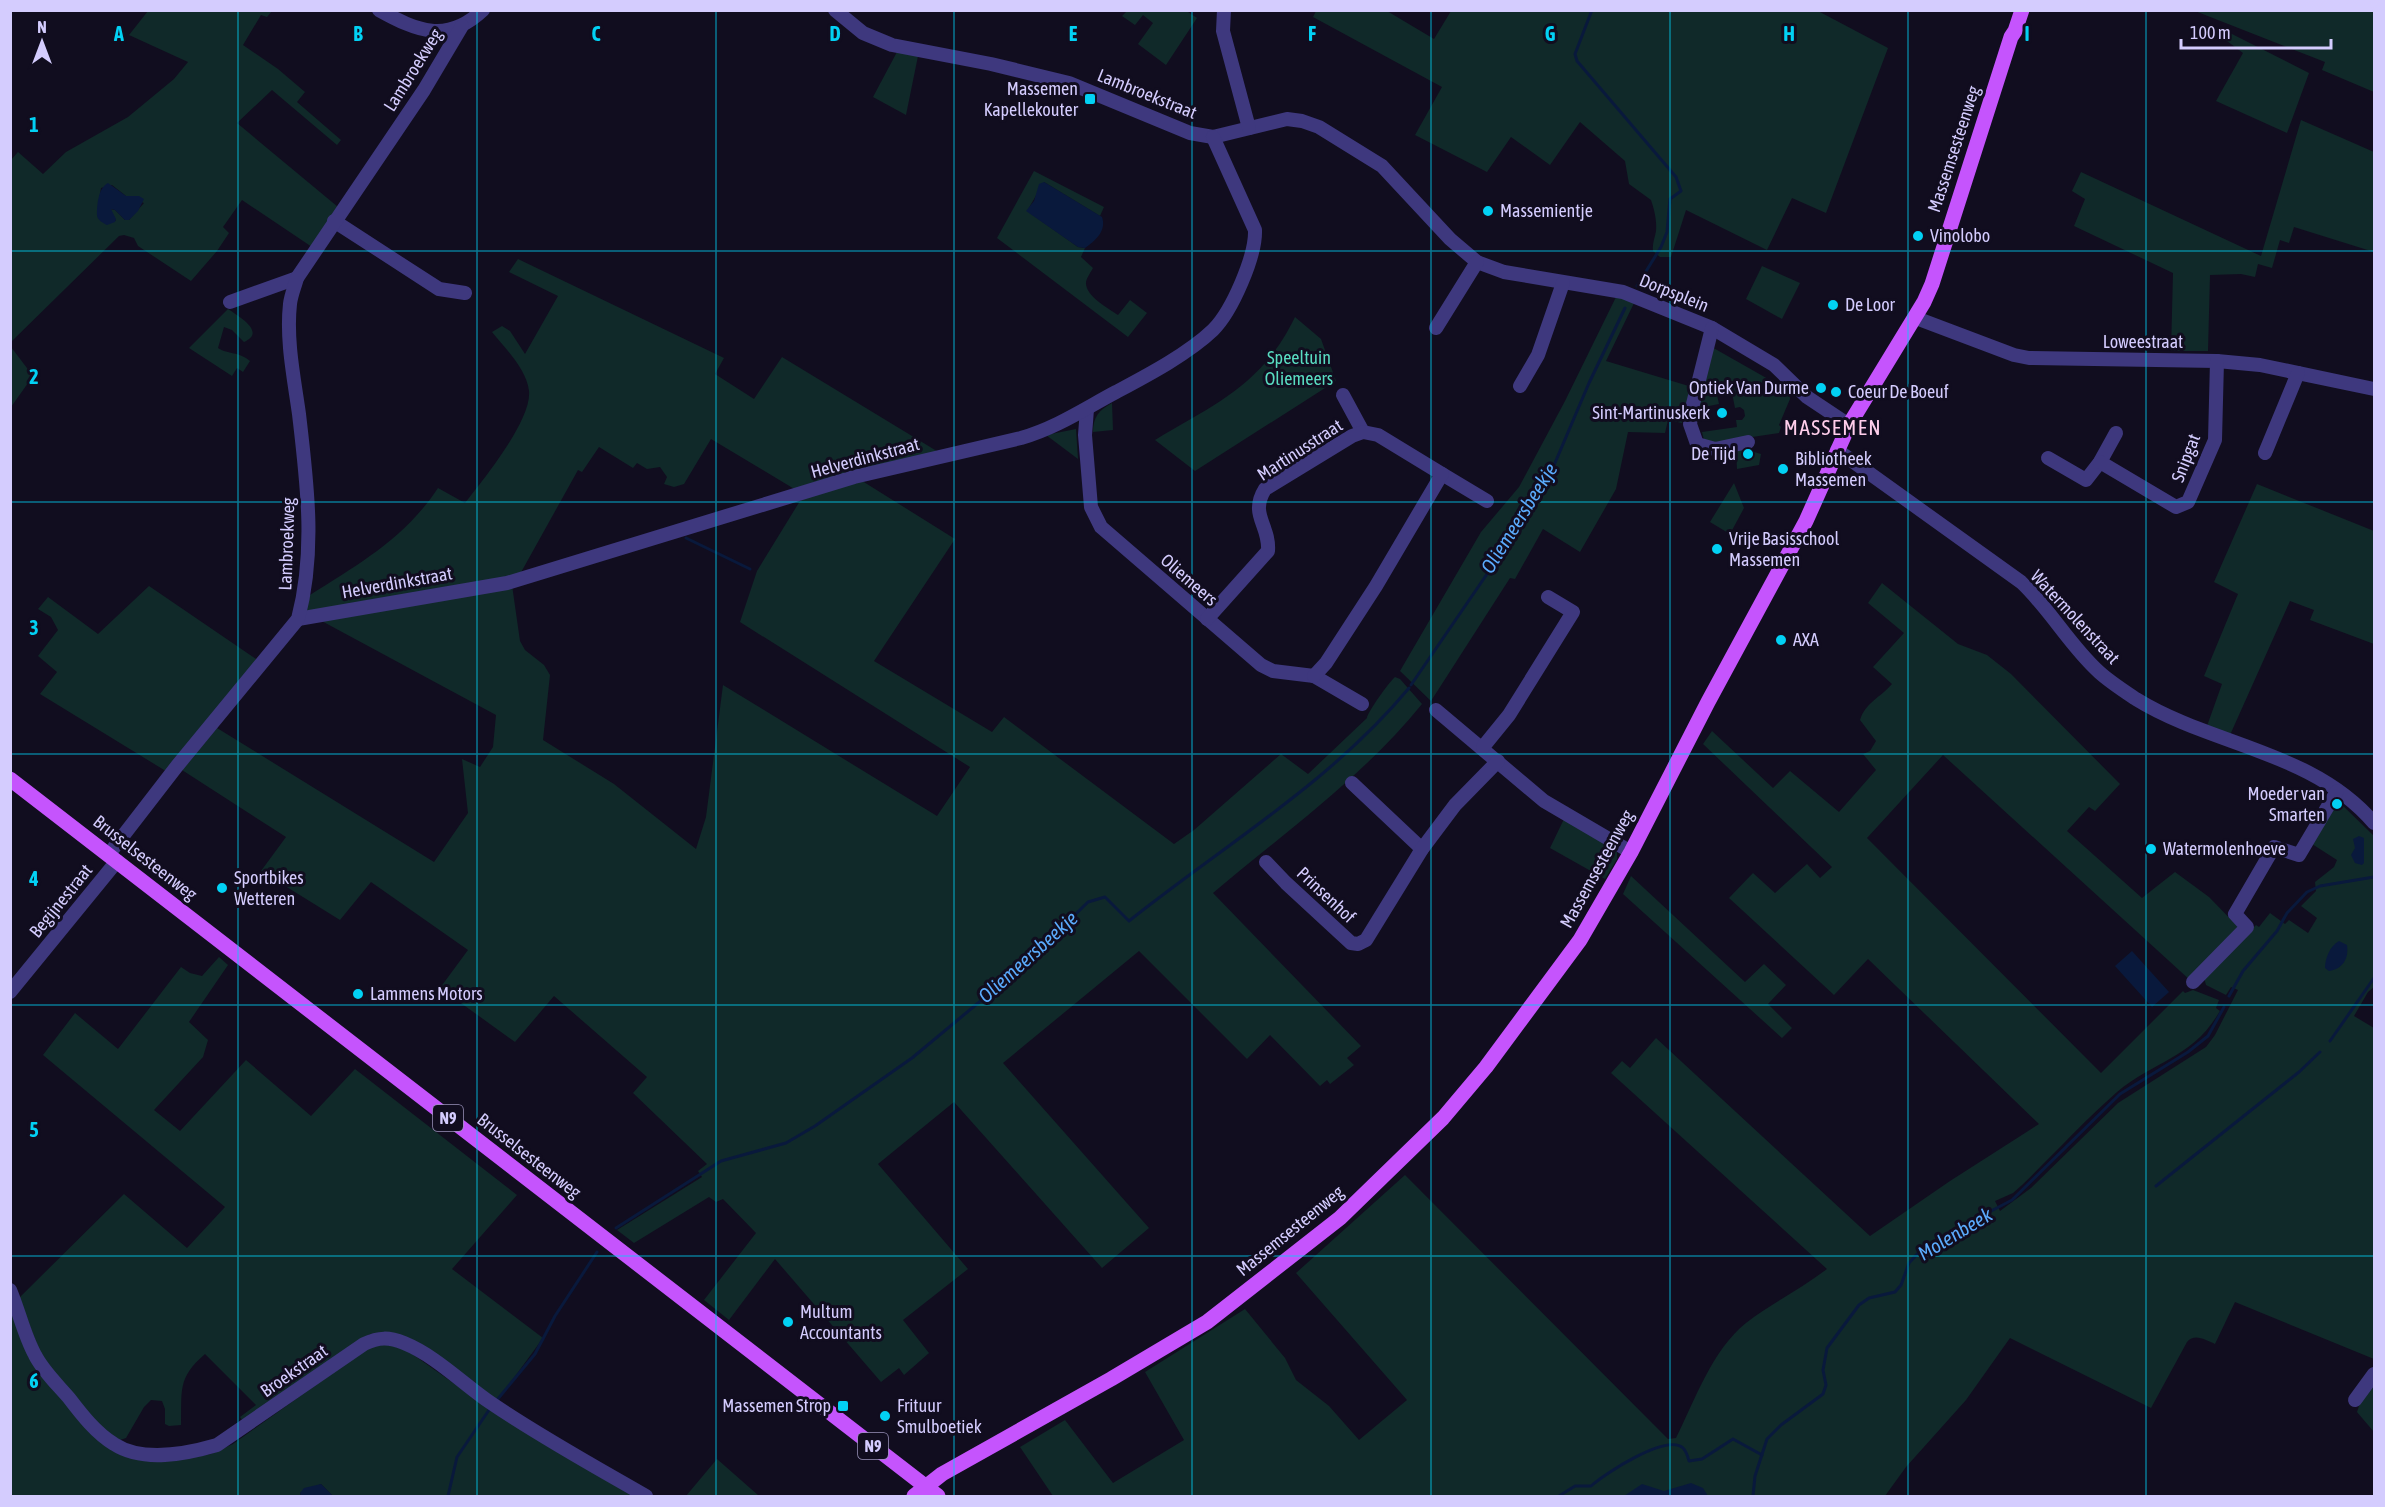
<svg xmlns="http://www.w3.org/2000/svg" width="2385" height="1507" viewBox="0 0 2385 1507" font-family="'Asap Condensed',sans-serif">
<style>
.green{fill:#102929;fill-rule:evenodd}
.water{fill:#09193c}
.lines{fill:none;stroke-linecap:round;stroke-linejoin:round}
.stream{stroke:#09193c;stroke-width:3}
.minor{stroke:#3e387e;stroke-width:14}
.major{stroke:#c554fd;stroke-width:15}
.grid{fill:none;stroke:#02d1f4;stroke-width:1.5;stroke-opacity:0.55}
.poi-dot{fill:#02d1f4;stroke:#110d1f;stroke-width:2}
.labels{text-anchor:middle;stroke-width:6;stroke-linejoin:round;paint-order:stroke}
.shield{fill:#110d1f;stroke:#9a93bb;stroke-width:1.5}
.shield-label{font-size:16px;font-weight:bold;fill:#d4ccfe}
.street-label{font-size:18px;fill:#d4ccfe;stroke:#110d1f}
.poi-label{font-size:18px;fill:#d4ccfe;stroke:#110d1f;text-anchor:start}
.park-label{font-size:18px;fill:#59ddc2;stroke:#110d1f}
.water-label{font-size:20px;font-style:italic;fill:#5babfd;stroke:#110d1f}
.quarter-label{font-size:21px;letter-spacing:1.5px;fill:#ffceeb;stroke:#110d1f}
.grid-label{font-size:20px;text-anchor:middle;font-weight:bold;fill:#02d1f4;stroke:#110d1f;stroke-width:6;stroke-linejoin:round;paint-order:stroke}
</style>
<rect width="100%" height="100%" fill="#110d1f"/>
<!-- green -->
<g class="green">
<path d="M1185,10L1197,18L1166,65L1138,44L1153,23L1143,15L1135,25L1122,16L1127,11Z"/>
<path d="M148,11H272L267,17L261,15L243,45L278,69L305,92L297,102L341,140L337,145L272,90L237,123L338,207L312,247L242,200L223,227L229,233L217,251L191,281L138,246L134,238L124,235L119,236L11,342V160L18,152L43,174L66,152L128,117L174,79L188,62L129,35ZM112,185L126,196L144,203L129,220H125L115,210L110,209L116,221L97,215L101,188Z"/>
<path d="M1316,11H1387L1434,39L1451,11H1818L1888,48L1826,213L1792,198L1767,250L1686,210L1671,257H1660L1653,251C1652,243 1655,238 1656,231C1657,220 1654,209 1651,200L1629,184L1625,161L1580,122L1550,165L1511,137L1487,172L1415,135L1442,87L1313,17Z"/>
<path d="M2195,11H2374V92L2322,70L2325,62Z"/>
<path d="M2228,32L2309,73L2287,133L2216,101L2243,53L2223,38Z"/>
<path d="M897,52L918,56L906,115L873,97Z"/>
<path d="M2301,120L2374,152V252L2294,227L2289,243L2280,240L2272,268L2258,264L2255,277L2241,274L2210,275L2208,351H2171L2173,273L2074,226L2085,199L2072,191L2081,172L2261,256Z"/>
<path d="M1034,171L1104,207L1100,216L1044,182L1027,211L1078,247L1085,248L1081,257L1093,268C1091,272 1087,277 1086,282C1085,296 1108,308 1118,315L1130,300L1147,313L1128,337L997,238Z"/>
<path d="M518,259L724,358L715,374L754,399L782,357L940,453L796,490L711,439L684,484L674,487L664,484L667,477L660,467L647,469L637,463L633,468L599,447L582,472L578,470L519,576L309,612L306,610L310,595C359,564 405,538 438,488L465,503C483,480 532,420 529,391C527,370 505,348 492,332L502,326L510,331L525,354L558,296L509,272Z"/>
<path d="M1762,266L1800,283L1782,319L1746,299Z"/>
<path d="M1617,295L1635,301L1606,361L1692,387L1682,423L1668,420L1665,433L1628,432L1616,489L1580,552L1543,529L1515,579L1510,578L1431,701L1400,671L1481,532L1519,487L1565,401Z"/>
<path d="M228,309C238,316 267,332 244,342L232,330L224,327L218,348C229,355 238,351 250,361L243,372L237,368L232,376L189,348Z"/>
<path d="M1295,317L1321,339L1336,381L1195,471L1155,440C1217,403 1262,385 1295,317Z"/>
<path d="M1710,346L1789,391L1790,399L1779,425L1781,427L1779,433L1705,444L1702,432L1737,427L1736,420H1742L1745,416L1744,410L1740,407L1735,408L1732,393L1717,395L1719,404L1699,408Z"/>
<path d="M11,347L33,376L11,407Z"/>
<path d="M1112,403L1113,430L1093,432C1093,417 1099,410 1112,403Z"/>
<path d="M1076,429L1078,459L1046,435Z"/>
<path d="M1744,449L1761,454L1759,465L1737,469L1736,450Z"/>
<path d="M859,479L955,539L874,661L992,732L1004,717L1174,844L1194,830L1281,754L1308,774L1367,718C1367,713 1389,682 1395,677L1400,679L1422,704C1363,777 1285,832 1213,893L1361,1046L1347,1058L1354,1065L1330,1084L1327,1080L1320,1086L1270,1035L1247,1059L1139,951L1003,1063L1149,1228L1102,1268L954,1102L878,1164L968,1269L903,1320L929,1353L904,1375L899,1368L881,1382L775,1259L729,1320L704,1300L756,1233L723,1199L716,1202L709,1197L634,1243L617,1230L702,1177L698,1171L707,1164L633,1093L647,1077L554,996L515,1042L440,988L468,950L371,882L340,920L261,871L286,837L182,770L217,728L434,862L468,813L462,759L480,767L493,747L496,715L318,619L512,585L520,641L525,650L544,665L550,675L543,740L614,784L696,849L706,817L723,685L937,816L970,767L740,622L757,571L803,496Z"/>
<path d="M1734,483L1744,508L1730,534L1710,522Z"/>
<path d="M2257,484L2374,531V644L2310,620L2314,610L2290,601L2230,735L2207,726L2222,684L2204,676L2238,594L2214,582Z"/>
<path d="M1882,583L1958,644L1987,655L2011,674L2120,784L2095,811L2089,807L2067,831L2142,898L2175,872L2209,897L2241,930L2191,981L1943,755L1867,838L2101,1073L2183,991L2185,993L2193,990L2219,1000L2216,1008L2220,1011C2192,1059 2155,1060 2117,1092C2084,1121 2054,1154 2022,1185L2013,1193L1995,1201L2000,1211L2031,1188L2118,1103L2206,1047L2215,1035L2238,990L2231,987L2226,995L2206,985L2204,978L2256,925L2259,927L2270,913L2285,924L2289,920L2308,933L2317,918L2301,906L2316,891L2315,882L2334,867L2337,860L2312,844L2337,800L2374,836V987L2368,992L2354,1016L2374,1028V1359L2235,1302L2215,1344C2205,1340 2195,1333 2187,1342L2151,1408L2010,1338L1966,1400L1906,1467L1885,1496H1053L1020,1447L1065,1420L1113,1483L1184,1440L1145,1372L1245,1309L1285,1358L1296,1380L1329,1406L1359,1440L1407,1400L1296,1273L1405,1175L1668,1439L1676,1438C1695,1400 1712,1350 1746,1323C1772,1303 1801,1289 1827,1269L1611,1073L1622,1061L1630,1068L1656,1038L1870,1236L1950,1181L2039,1124L1868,959L1834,995L1729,898L1753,873L1775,893L1807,864L1820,878L1832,867L1703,744L1712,731L1773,788L1790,771L1839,812L1876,770L1863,754L1870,751L1876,741L1860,720C1865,703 1881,697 1892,684L1873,667L1904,633L1868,603Z"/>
<path d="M149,586L259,661L169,773L40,694L57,672L38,656L58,630L51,617L38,609L48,597L98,634Z"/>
<path d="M1564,819L1609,845L1617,852V859L1605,879L1550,848Z"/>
<path d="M1631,876L1745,982L1764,964L1786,985L1768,1004L1792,1028L1782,1038L1623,894Z"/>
<path d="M219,957L228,965L189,1022L208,1040L203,1057L154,1110L180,1131L246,1060L311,1116L355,1069L517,1195L452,1269L543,1338L497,1401L392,1333L384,1332L370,1334L244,1423L240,1417L256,1405L205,1354C177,1378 182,1391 181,1425L169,1426L165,1424V1409L162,1401L151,1400L144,1407L126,1438L120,1440L102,1429L42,1357L19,1298L124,1194L187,1248L225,1207L43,1055L75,1013L118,1049L181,967L190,973L202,976Z"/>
<path d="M10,1307L16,1324L100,1441L184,1459L211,1454L233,1444L365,1350L385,1343L408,1351L500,1416L634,1496H333L321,1484L300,1493L301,1496H11Z"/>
<path d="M2374,1380V1432L2357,1412L2361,1400Z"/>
<path d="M717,1459L759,1496H686Z"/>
</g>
<!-- water -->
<g class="water">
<path d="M1044,182L1102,217C1107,231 1095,241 1085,248L1078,247L1026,211L1034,201L1039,184Z"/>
<path d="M108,183L126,196H139L144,199L138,211L129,220H125L115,210L111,209L116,219L115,222L107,225C103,223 97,220 97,215C97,205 98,188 108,183Z"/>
<path d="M2359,836L2364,838V863L2362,865L2355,863L2351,855L2355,848L2353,839Z"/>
<path d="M2339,941L2347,945C2349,958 2343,969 2329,971L2325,968C2325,958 2330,946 2339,941Z"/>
<path d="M2132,951L2169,992L2152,1007L2115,966Z"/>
<path d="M1691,1483L1703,1488L1708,1496H1624L1642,1484L1664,1491Z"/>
<path d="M321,1484L333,1496H301L300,1493L304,1488Z"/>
</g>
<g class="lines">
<!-- stream -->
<g class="stream">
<path d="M1592,10L1575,54L1577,61L1676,177L1681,191L1670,199L1667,232L1661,247L1637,286"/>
<path d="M686,538L750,569"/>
<path d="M1411,685L1511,539L1549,477L1589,383L1625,308"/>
<path d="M2229,996L2243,971L2277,931L2287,913L2307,892L2320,886L2374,877"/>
<path d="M2330,1041L2374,978"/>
<path d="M2156,1186L2299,1072L2320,1052"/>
<path d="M616,1228L721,1161L786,1143L815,1126L912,1058L1025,964L1088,902L1105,897L1129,921C1224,845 1330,783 1409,688"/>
<path d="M497,1400L535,1354L555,1316L597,1252"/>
<path d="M448,1496L457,1457L489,1410"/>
<path d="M1559,1496L1575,1486H1591C1604,1474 1667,1433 1683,1448C1686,1451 1688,1457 1689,1461L1702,1459L1733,1439L1762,1455"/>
<path d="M1753,1496L1755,1476L1767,1439L1781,1425L1823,1394L1826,1385L1823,1370L1827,1348L1859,1305L1869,1298L1895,1292L1901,1285L1909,1263L1921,1250L1936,1240L2012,1200L2120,1094L2188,1052L2208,1036L2224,1007"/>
</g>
<!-- minor -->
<g class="minor">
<path d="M379,10C417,31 447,44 483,10"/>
<path d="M835,10L863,33L892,45L991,64L1069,83L1190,133L1213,137L1287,119L1302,121L1319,127L1382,166L1450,239L1477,262L1504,272L1623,292L1712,328L1774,365L1807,397L1849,425"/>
<path d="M1224,10L1223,31L1249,128"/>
<path d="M334,221L439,289L465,293"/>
<path d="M230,302L297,278"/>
<path d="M1916,318L2014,355L2029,358L2217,361L2260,365L2374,389"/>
<path d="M1436,328L1477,262"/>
<path d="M1712,328L1693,404L1690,424L1697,444L1715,449L1748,442"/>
<path d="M1520,386L1538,355L1563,283"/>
<path d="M1343,395L1363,432"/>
<path d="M1087,409L1085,435L1091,507L1101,527L1261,665L1273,671L1314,676L1362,704"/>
<path d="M1837,450L2021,582C2050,609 2070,646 2099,672C2110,682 2124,691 2136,699C2212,746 2313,751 2374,823"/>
<path d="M2265,453L2298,373"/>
<path d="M2048,458L2086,480L2100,462L2116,433"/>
<path d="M2100,462L2176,507L2188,502L2215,440L2217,361"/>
<path d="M1442,474L1487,501"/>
<path d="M298,619L507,583L854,477L1021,438C1056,428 1084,409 1116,392C1146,376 1188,354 1213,330C1232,311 1256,256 1255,230L1213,137"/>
<path d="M1207,619L1268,551C1270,525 1249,515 1265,489L1352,436L1363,432L1378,435L1442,474L1376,586L1326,663L1314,676"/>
<path d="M1436,710L1544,801L1631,852"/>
<path d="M1483,747L1509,715L1573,612L1548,597"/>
<path d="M1352,783L1422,849"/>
<path d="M109,854L177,766L298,619C316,551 307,483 299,414C294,378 286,340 290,304C291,295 295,286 297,278L424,90L462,26"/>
<path d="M1266,862L1286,883L1351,943L1358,944L1366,940L1422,849L1455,805L1498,761"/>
<path d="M2193,982L2247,927L2235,914L2274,847L2299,855L2337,791"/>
<path d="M10,992L117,861"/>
<path d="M10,1290C19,1311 24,1335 35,1355C43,1371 57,1384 69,1398C82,1415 96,1433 114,1444C143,1463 186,1454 217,1445L364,1344C379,1337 389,1337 404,1343C436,1356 463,1384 491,1403C541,1437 594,1466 646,1496"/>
<path d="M2355,1400L2374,1374"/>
</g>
<!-- major -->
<g class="major">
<path d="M10,779L938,1496"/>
<path d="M914,1496L942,1474L1111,1379L1207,1322L1340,1218L1443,1118L1486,1067L1580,940L1631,852L1708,702L1806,521L1849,425L1924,302L1932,284L2011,37L2015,31L2022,10"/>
</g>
</g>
<!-- grid -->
<path class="grid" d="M238,10V1496M477,10V1496M716,10V1496M954,10V1496M1192,10V1496M1431,10V1496M1670,10V1496M1908,10V1496M2146,10V1496M10,251H2374M10,502H2374M10,754H2374M10,1005H2374M10,1256H2374"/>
<!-- markers -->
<g class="poi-dot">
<rect x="1084" y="93" width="12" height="12" rx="3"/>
<circle cx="1488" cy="211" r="6"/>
<circle cx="1918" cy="236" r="6"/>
<circle cx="1833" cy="305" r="6"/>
<circle cx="1821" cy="388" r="6"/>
<circle cx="1836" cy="392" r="6"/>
<circle cx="1722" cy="413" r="6"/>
<circle cx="1748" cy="454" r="6"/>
<circle cx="1783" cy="469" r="6"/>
<circle cx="1717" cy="549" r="6"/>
<circle cx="1781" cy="640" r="6"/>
<circle cx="2337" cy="804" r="6"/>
<circle cx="2151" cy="849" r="6"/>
<circle cx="222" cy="888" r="6"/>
<circle cx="358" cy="994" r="6"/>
<circle cx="788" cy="1322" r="6"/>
<rect x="837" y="1400" width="12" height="12" rx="3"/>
<circle cx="885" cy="1416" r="6"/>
</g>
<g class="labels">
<!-- shield labels -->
<g class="shield">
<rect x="433" y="1105" width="30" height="26" rx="4.5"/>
<rect x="858" y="1433" width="30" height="26" rx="4.5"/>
</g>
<g class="shield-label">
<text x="448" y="1124">N9</text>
<text x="873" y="1452">N9</text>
</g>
<!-- street labels -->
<g class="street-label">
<text transform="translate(413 70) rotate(-58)" y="6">Lambroekweg</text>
<text transform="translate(1147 94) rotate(22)" y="6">Lambroekstraat</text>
<text transform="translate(1954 149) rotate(-72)" y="6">Massemsesteenweg</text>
<text transform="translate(1674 293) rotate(22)" y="6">Dorpsplein</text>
<text x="2143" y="348">Loweestraat</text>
<text transform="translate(1300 450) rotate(-33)" y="6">Martinusstraat</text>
<text transform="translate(865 458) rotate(-15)" y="6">Helverdinkstraat</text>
<text transform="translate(2186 458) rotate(-69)" y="6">Snipgat</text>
<text transform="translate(287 544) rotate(-88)" y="6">Lambroekweg</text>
<text transform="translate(1189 580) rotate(41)" y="6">Oliemeers</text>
<text transform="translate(397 583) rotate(-10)" y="6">Helverdinkstraat</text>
<text transform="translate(2075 617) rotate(47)" y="6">Watermolenstraat</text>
<text transform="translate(145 858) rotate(38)" y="6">Brusselsesteenweg</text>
<text transform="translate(1597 869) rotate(-61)" y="6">Massemsesteenweg</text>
<text transform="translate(1326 895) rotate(43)" y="6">Prinsenhof</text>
<text transform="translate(61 901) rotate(-51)" y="6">Begijnestraat</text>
<text transform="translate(529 1156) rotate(38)" y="6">Brusselsesteenweg</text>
<text transform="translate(1290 1231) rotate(-39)" y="6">Massemsesteenweg</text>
<text transform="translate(294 1371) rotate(-35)" y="6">Broekstraat</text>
</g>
<!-- poi labels -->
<g class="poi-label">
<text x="1078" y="95" text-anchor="end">Massemen<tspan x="1078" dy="21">Kapellekouter</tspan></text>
<text x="1500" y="217">Massemientje</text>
<text x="1930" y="242">Vinolobo</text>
<text x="1845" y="311">De Loor</text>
<text x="1809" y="394" text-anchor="end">Optiek Van Durme</text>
<text x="1848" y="398">Coeur De Boeuf</text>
<text x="1710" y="419" text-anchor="end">Sint-Martinuskerk</text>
<text x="1736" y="460" text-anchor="end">De Tijd</text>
<text x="1795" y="465">Bibliotheek<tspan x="1795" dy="21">Massemen</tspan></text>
<text x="1729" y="545">Vrije Basisschool<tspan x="1729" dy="21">Massemen</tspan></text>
<text x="1793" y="646">AXA</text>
<text x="2325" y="800" text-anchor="end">Moeder van<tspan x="2325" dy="21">Smarten</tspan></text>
<text x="2163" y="855">Watermolenhoeve</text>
<text x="234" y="884">Sportbikes<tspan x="234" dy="21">Wetteren</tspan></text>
<text x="370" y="1000">Lammens Motors</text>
<text x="800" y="1318">Multum<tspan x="800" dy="21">Accountants</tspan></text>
<text x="831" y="1412" text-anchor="end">Massemen Strop</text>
<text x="897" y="1412">Frituur<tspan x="897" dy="21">Smulboetiek</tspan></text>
</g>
<!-- park labels -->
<g class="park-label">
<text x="1299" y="364">Speeltuin<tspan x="1299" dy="21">Oliemeers</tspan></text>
</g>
<!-- water labels -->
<g class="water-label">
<text transform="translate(1519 518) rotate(-58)" y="7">Oliemeersbeekje</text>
<text transform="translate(1028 957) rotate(-42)" y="7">Oliemeersbeekje</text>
<text transform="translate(1955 1234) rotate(-31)" y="7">Molenbeek</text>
</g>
<!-- quarter labels -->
<g class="quarter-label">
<text x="1833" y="435">MASSEMEN</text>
</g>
</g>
<g class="grid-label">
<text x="119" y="41">A</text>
<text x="358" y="41">B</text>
<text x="596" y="41">C</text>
<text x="835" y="41">D</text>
<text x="1073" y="41">E</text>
<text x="1312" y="41">F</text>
<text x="1550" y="41">G</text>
<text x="1789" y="41">H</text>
<text x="2027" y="41">I</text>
<text x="34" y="132">1</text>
<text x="34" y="384">2</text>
<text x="34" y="635">3</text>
<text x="34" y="886">4</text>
<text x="34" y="1137">5</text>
<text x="34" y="1388">6</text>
</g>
<!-- border -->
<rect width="2385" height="1507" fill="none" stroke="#d4ccfe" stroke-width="24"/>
<!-- north arrow -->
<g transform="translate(42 42)" stroke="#110d1f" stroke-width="4.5" paint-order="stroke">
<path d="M0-4.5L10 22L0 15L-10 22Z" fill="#d4ccfe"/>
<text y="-9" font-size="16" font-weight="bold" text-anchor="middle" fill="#d4ccfe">N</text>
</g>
<!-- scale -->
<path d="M2181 39v9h150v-9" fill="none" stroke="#d4ccfe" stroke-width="3"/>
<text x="2190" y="39" font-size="18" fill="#d4ccfe" stroke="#110d1f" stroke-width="4.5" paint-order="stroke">100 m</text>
</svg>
